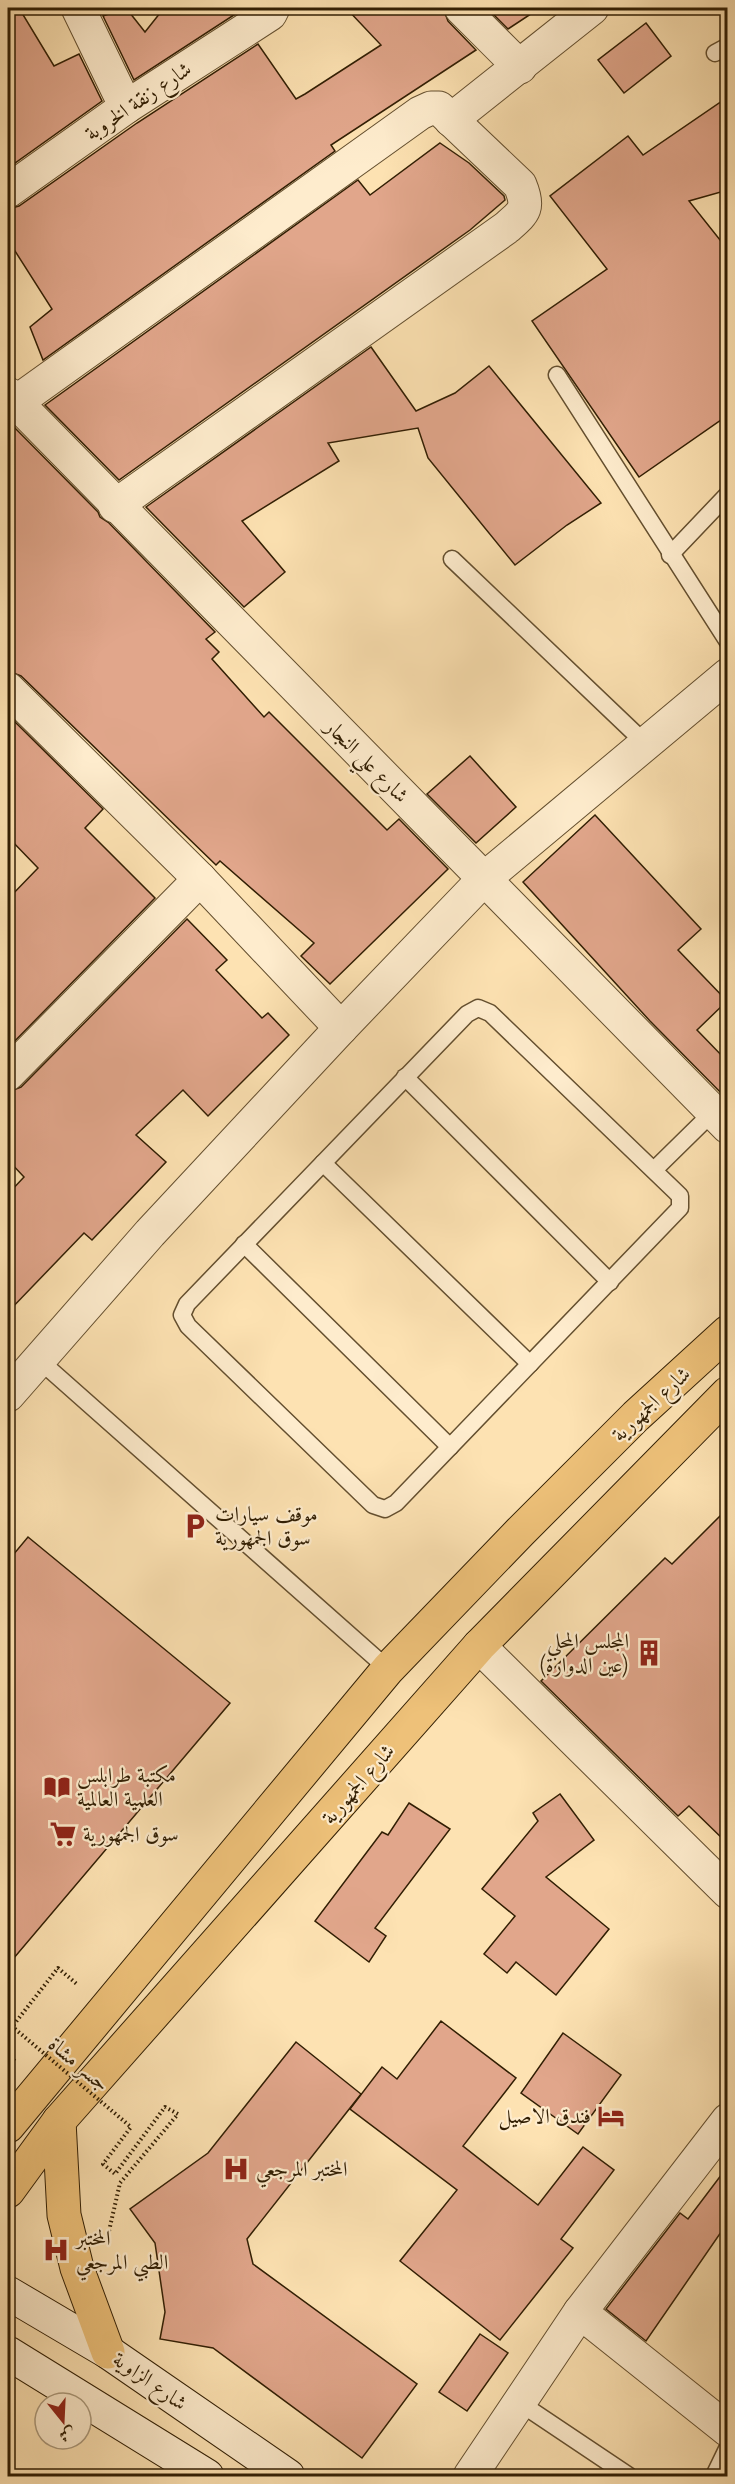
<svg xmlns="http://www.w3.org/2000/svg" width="735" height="2484" viewBox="0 0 735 2484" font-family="Cardo,Amiri,serif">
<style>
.building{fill:#e1a68b;stroke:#311e03;stroke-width:1.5}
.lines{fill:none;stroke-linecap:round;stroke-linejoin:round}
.lane-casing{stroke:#644f2f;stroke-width:19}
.street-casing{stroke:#644f2f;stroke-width:35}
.secondary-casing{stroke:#311e03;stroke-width:35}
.primary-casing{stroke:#311e03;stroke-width:35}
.path{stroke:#311e03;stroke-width:4;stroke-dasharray:1.5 3;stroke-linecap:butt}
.lane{stroke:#feeccd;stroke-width:16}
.street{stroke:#feeccd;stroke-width:33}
.secondary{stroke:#feeccd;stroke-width:33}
.primary{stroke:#eec179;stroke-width:33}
.path-bridge{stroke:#311e03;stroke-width:4;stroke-dasharray:1.5 3;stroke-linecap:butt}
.labels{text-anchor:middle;stroke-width:4.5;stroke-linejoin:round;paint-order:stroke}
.street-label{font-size:21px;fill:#311e03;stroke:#feeccd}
.poi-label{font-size:21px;fill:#311e03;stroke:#feeccd;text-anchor:start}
</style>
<rect width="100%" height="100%" fill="#fde2b2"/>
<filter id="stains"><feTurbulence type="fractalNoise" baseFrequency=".00333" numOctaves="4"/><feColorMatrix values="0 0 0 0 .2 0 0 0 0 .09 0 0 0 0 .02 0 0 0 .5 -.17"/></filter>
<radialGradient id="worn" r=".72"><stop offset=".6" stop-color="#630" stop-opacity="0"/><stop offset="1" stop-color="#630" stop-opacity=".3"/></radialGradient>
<!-- building -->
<g class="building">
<path d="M8,8H19L54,66L79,54L102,101L8,168Z"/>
<path d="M126,8L145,32L164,8H233L237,13L134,80L103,16Z"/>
<path d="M346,8H443L448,21L476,50L331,145L335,151L43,360L30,327L52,309L8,240V209L19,206L137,123L258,44L296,99L305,94L381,45Z"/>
<path d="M487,8H540L508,29Z"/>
<path d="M646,23L671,56L624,93L598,60Z"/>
<path d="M728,97V190L689,201L728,250V415L639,477L532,321L607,269L550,196L628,136L643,155Z"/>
<path d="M440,143L469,163L504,196L505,200L470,230L119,480L45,405L358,180L370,195Z"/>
<path d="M371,347L416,411L455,393L489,366L601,503L567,525L515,565L428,458L418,428L328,443L339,461L242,521L285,572L244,607L146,507Z"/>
<path d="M13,426L98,512L100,517L109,523L215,632L206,639L219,652L212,659L264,717L269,712L387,830L399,819L448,869L330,984L301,956L314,943L220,861L216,865L21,676L8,671V430Z"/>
<path d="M8,715L103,809L85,828L155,898L8,1048V899L38,868L8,837Z"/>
<path d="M470,756L516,807L476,843L427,794Z"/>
<path d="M595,815L701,929L678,950L727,1001L697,1030L728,1062V1100L650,1021L523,882Z"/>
<path d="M187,919L227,960L216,970L262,1018L268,1013L289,1035L208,1116L183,1090L136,1135L166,1162L92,1240L84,1233L8,1312V1194L24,1177L8,1160V1092L21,1087Z"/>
<path d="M728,1508V1844L689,1806L678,1816L541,1681L665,1558L672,1564Z"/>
<path d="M28,1537L230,1703L8,1965V1561Z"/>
<path d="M560,1794L594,1840L546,1877L609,1929L556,1995L516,1962L507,1973L484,1954L515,1916L482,1889L538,1821L533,1813Z"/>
<path d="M409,1803L450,1829L375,1928L386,1936L369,1962L315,1921L382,1832L388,1835Z"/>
<path d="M441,2021L516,2078L463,2146L538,2205L583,2147L614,2170L561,2239L573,2248L500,2340L400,2261L457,2190L350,2109L382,2067L397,2079Z"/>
<path d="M563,2033L621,2075L578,2134L521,2093Z"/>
<path d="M296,2042L361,2094L247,2239L253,2264L417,2384L362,2458L213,2348L160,2339L165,2312L155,2243L130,2209L208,2153Z"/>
<path d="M728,2166V2222L646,2341L606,2309L680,2213L688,2219Z"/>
<path d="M480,2334L508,2353L467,2411L439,2392Z"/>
</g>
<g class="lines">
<!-- lane casing -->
<g class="lane-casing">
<g id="lane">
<path d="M715,53L728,46"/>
<path d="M557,375L728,642"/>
<path d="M670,555L728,494"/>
<path d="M452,559L646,744"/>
<path d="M478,1008L490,1013L675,1191L680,1196V1208L396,1503L385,1509L373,1505L188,1326L182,1315L187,1304L467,1014Z"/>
<path d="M405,1077L610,1282"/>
<path d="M323,1163L530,1364"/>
<path d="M654,1170L713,1112"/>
<path d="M244,1244L450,1447"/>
<path d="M38,1359L388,1669"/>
<path d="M520,2403L629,2476"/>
<path d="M714,2476L728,2447"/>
</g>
</g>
<!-- street casing -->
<g class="street-casing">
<g id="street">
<path d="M78,8L126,107"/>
<path d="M461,8L520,67"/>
<path d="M451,120L592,8"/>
<path d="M8,191L126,107L270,14L273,8"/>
<path d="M8,394L728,1127"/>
<path d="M15,403L420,113L431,108H439L520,185C530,209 524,212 506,228L115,506"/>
<path d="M8,689L200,879L341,1028"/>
<path d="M8,1074L200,879"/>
<path d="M8,1395L150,1233L341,1028L484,879L728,675"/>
<path d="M479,1646L728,1892"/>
<path d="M580,2312L728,2430"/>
<path d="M470,2476L580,2312L728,2120"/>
</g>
</g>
<!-- secondary casing -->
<g class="secondary-casing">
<g id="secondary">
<path d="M8,2293L108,2352L288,2476"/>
<path d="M8,2353L207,2476"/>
</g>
</g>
<!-- primary casing -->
<g class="primary-casing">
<g id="primary">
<path d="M59,2121L64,2215L77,2268L108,2352"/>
<path d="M8,2126L388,1669L520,1532L636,1416L728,1332"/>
<path d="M8,2191L59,2121L479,1646L728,1393"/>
</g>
</g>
<!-- path -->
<g class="path">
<path d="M8,2032L58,1968L78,1985"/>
<path d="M8,2050V2056L15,2061"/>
<path d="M109,2231L120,2183L178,2114L165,2107L115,2174L103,2164L131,2127"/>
</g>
<!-- lane -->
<use href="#lane" class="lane"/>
<!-- street -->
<use href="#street" class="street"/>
<!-- secondary -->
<use href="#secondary" class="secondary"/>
<!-- primary -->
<use href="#primary" class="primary"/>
<!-- path-bridge -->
<path class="path-bridge" d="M8,2023L131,2127"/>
</g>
<!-- icons -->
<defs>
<g id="parking-bare" transform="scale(2.07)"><path d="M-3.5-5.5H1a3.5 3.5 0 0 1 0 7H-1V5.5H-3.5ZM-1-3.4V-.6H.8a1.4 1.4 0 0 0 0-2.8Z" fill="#8f2418" stroke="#feeccd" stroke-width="2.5" paint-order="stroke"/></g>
<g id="building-bare" transform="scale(2.07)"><path d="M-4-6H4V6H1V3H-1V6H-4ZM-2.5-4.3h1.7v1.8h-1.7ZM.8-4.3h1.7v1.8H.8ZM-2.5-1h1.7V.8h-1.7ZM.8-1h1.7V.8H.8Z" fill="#8f2418" stroke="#feeccd" stroke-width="2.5" paint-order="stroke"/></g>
<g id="library-bare" transform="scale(2.07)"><path d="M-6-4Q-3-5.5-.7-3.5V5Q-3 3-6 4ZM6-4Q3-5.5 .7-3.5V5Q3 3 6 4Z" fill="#8f2418" stroke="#feeccd" stroke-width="2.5" paint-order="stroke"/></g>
<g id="supermarket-bare" transform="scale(2.07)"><path d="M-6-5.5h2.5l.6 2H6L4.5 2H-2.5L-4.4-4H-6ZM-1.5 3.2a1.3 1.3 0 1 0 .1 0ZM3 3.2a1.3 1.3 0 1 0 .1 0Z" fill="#8f2418" stroke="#feeccd" stroke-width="2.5" paint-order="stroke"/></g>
<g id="hotel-bare" transform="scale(2.07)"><path d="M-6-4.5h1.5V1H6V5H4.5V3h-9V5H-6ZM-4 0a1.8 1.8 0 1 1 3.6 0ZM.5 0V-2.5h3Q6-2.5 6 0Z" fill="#8f2418" stroke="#feeccd" stroke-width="2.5" paint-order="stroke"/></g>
<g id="hospital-bare" transform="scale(2.07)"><path d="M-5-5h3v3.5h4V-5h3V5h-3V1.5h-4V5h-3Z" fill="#8f2418" stroke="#feeccd" stroke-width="2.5" paint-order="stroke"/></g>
</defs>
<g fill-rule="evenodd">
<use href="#parking-bare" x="195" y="1526"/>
<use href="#building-bare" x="649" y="1653"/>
<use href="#library-bare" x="57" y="1787"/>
<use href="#supermarket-bare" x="63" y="1834"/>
<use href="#hotel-bare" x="611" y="2116"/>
<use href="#hospital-bare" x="236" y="2169"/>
<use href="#hospital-bare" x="56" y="2250"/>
</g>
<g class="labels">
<!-- street labels -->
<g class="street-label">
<text transform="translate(138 101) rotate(-34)" y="7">شارع زنقة الخروبة</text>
<text transform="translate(367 761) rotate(45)" y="7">شارع علي النجار</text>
<text transform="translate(651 1404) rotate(-43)" y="7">شارع الجمهورية</text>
<text transform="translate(358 1784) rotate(-49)" y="7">شارع الجمهورية</text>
<text transform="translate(79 2064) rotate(40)" y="7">جسر مشاة</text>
<text transform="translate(150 2381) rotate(35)" y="7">شارع الزاوية</text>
</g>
<!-- poi labels -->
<g class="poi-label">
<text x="215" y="1521">موقف سيارات<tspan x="215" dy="24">سوق الجمهورية</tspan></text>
<text x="629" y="1648" text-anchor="end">المجلس المحلي<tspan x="629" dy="24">(عين الدوارة)</tspan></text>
<text x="77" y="1782">مكتبة طرابلس<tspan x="77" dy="24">العلمية العالمية</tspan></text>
<text x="83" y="1841">سوق الجمهورية</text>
<text x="591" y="2123" text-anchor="end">فندق الاصيل</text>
<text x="256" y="2176">المختبر المرجعي</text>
<text x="76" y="2245">المختبر<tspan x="76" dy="24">الطبي المرجعي</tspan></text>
</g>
</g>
<!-- margin -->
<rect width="735" height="2484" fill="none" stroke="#fde2b2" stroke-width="30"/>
<rect x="9" y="9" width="717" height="2466" fill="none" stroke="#311e03" stroke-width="3"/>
<rect x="15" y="15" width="705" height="2454" fill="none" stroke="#311e03" stroke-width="1.5"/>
<!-- north arrow -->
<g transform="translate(63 2421) rotate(162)"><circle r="28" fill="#feeccd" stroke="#ac9a7c" stroke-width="1.5"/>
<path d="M0-4.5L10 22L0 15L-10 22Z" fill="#8f2418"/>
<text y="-9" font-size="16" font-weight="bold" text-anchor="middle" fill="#311e03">ش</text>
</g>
<rect width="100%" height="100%" filter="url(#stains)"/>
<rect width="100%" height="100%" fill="url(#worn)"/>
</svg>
